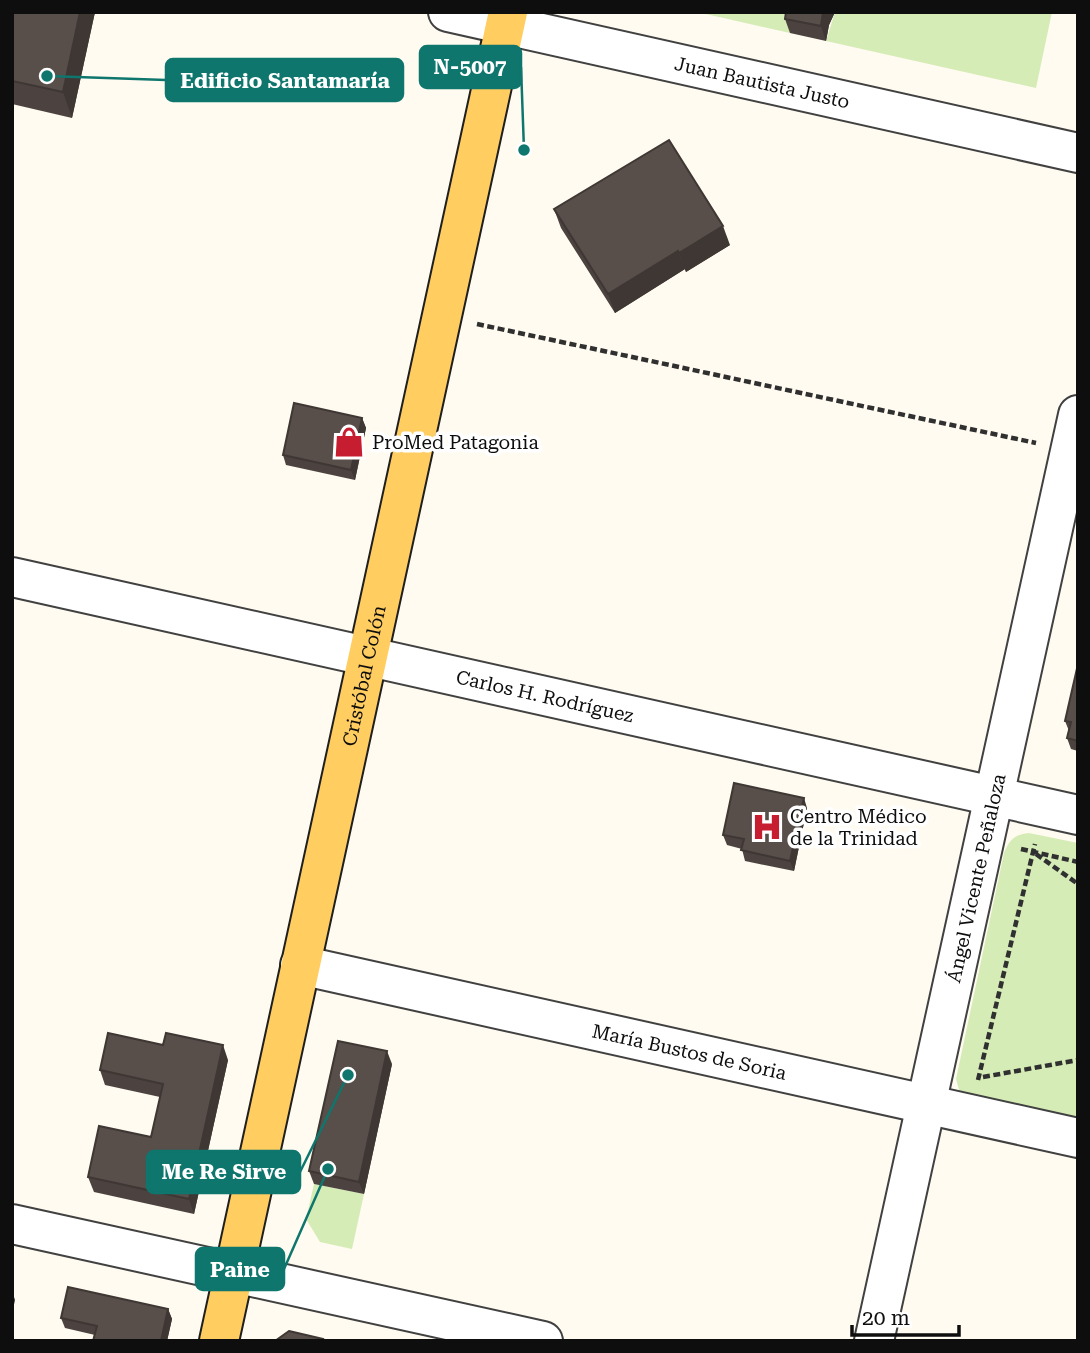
<svg xmlns="http://www.w3.org/2000/svg" width="1090" height="1353" viewBox="0 0 1090 1353" font-family="'Roboto Serif',serif">
<style>
.green{fill:#d6ecb7}
.lines{fill:none;stroke-linecap:round;stroke-linejoin:round}
.minor-casing{stroke:#414141;stroke-width:42}
.major-casing{stroke:#1f1f1f;stroke-width:42}
.path{stroke:#303030;stroke-width:4.5;stroke-dasharray:7 3.5;stroke-linecap:butt}
.minor{stroke:#fff;stroke-width:38}
.major{stroke:#ffcd60;stroke-width:38}
.wall{fill:#4c4340}
.shaded-wall{fill:#3e3734}
.building{fill:#584e4a;stroke:#3e3734;stroke-width:2}
.labels{text-anchor:middle;stroke-width:7;stroke-linejoin:round;paint-order:stroke}
.street-label{font-size:19px;fill:#0e0e0e;stroke:#fff}
.poi-label{font-size:19px;fill:#0e0e0e;stroke:#fff;text-anchor:start}
.leader{fill:none;stroke:#0f766e;stroke-width:2.5}
.callout-dot{fill:#0f766e;stroke:#fff;stroke-width:2.5}
.callout{fill:#0f766e;stroke:#0f766e;stroke-width:2.5}
.callout-label{font-size:21px;text-anchor:middle;font-weight:bold;fill:#fff}
</style>
<rect width="100%" height="100%" fill="#fffbf0"/>
<!-- green -->
<g class="green">
<path d="M697,12H794L790,33Z"/>
<path d="M835,12H1052L1036,88L826,41Z"/>
<path d="M1029,833L1078,843V1121L963,1094L959,1090L956,1079L1004,853C1009,840 1015,834 1029,833Z"/>
<path d="M314,1184L364,1194L352,1249L320,1242L306,1219Z"/>
</g>
<g class="lines">
<!-- minor casing -->
<g class="minor-casing">
<g id="minor">
<path id="s1" d="M448,12L1078,153"/>
<path id="s2" d="M12,577L1078,815"/>
<path id="s3" d="M300,965L1078,1138"/>
<path d="M12,1224L543,1341"/>
<path id="s4" d="M874,1341L1078,415"/>
</g>
</g>
<!-- major casing -->
<g class="major-casing">
<g id="major">
<path id="s5" d="M219,1341L508,12"/>
</g>
</g>
<!-- path -->
<g class="path">
<path d="M477,324L1036,443"/>
<path d="M1021,849L1078,862"/>
<path d="M1036,854L1078,884"/>
<path d="M983,1077L1078,1060"/>
<path d="M978,1080L1035,844"/>
</g>
<!-- minor -->
<use href="#minor" class="minor"/>
<!-- major -->
<use href="#major" class="major"/>
</g>
<!-- wall -->
<g class="wall">
<path d="M12,12H95L72,118L12,104Z"/>
<path d="M786,12H835L829,25L826,41L790,33L785,19Z"/>
<path d="M554,209L730,245L686,272L685,269L615,313L561,228Z"/>
<path d="M362,418L366,428L355,480L286,465L283,455Z"/>
<path d="M1078,664V751L1071,749L1067,738L1069,731L1065,721Z"/>
<path d="M807,808L794,871L745,861L742,849L727,845L723,835Z"/>
<path d="M228,1060L194,1214L94,1192L88,1177L151,1137L160,1097L105,1085L100,1070Z"/>
<path d="M392,1064L364,1194L314,1184L309,1171Z"/>
<path d="M168,1309L172,1319L167,1341H93L95,1335L65,1328L61,1318Z"/>
</g>
<!-- shaded-wall -->
<g class="shaded-wall">
<path d="M80,12H95L72,118L63,92Z"/>
<path d="M823,12H835L829,25L826,41L821,26Z"/>
<path d="M723,226L730,245L686,272L679,253Z"/>
<path d="M678,251L685,269L615,313L608,294Z"/>
<path d="M362,418L366,428L355,480L351,470Z"/>
<path d="M804,798L807,808L794,871L790,861Z"/>
<path d="M223,1045L228,1060L194,1214L189,1199Z"/>
<path d="M387,1051L392,1064L364,1194L359,1182Z"/>
<path d="M12,1291L15,1300L12,1314Z"/>
<path d="M168,1309L172,1319L167,1341H161Z"/>
</g>
<!-- building -->
<g class="building">
<path d="M12,12H80L63,92L12,81Z"/>
<path d="M786,12H823L821,26L785,19Z"/>
<path d="M669,140L723,226L679,253L678,251L608,294L554,209Z"/>
<path d="M294,403L362,418L351,470L283,455Z"/>
<path d="M1078,664V741L1067,738L1071,722L1065,721Z"/>
<path d="M734,783L804,798L790,861L741,850L744,839L723,835Z"/>
<path d="M108,1033L163,1045L166,1033L223,1045L189,1199L88,1177L99,1126L151,1137L163,1084L100,1070Z"/>
<path d="M338,1041L387,1051L359,1182L309,1171Z"/>
<path d="M68,1287L168,1309L161,1341H93L97,1326L61,1318Z"/>
<path d="M289,1331L323,1339L322,1341H275Z"/>
</g>
<!-- icons -->
<defs>
<g id="shop-bare" transform="scale(2.415)"><path d="M-5-2.5h2.3a2.7 3.5 0 0 1 5.4 0H5L5.5 6h-11ZM-1.5-2.5h3a1.5 2.3 0 0 0-3 0Z" fill="#c71d31" stroke="#fff" stroke-width="2.5" paint-order="stroke"/></g>
<g id="hospital-bare" transform="scale(2.415)"><path d="M-5-5h3v3.5h4V-5h3V5h-3V1.5h-4V5h-3Z" fill="#c71d31" stroke="#fff" stroke-width="2.5" paint-order="stroke"/></g>
</defs>
<g fill-rule="evenodd">
<use href="#shop-bare" x="349" y="442"/>
<use href="#hospital-bare" x="767" y="827"/>
</g>
<g class="labels">
<!-- street labels -->
<g class="street-label">
<text dy="7" stroke="none"><textPath href="#s1" startOffset="322">Juan Bautista Justo</textPath></text>
<text dy="7" stroke="none"><textPath href="#s5" startOffset="681">Cristóbal Colón</textPath></text>
<text dy="7" stroke="none"><textPath href="#s2" startOffset="546">Carlos H. Rodríguez</textPath></text>
<text dy="7" stroke="none"><textPath href="#s4" startOffset="474">Ángel Vicente Peñaloza</textPath></text>
<text dy="7" stroke="none"><textPath href="#s3" startOffset="399">María Bustos de Soria</textPath></text>
</g>
<!-- poi labels -->
<g class="poi-label">
<text x="372" y="449">ProMed Patagonia</text>
<text x="790" y="823">Centro Médico<tspan x="790" dy="22">de la Trinidad</tspan></text>
</g>
</g>
<!-- callouts -->
<path class="leader" d="M524 150L521 67M47 76L166 80M348 1075L300 1172M328 1169L284 1269"/>
<g class="callout-dot">
<circle cx="524" cy="150" r="7"/>
<circle cx="47" cy="76" r="7"/>
<circle cx="348" cy="1075" r="7"/>
<circle cx="328" cy="1169" r="7"/>
</g>
<g class="callout">
<rect x="420" y="46" width="101" height="42" rx="7"/>
<rect x="166" y="59" width="237" height="42" rx="7"/>
<rect x="147" y="1151" width="153" height="42" rx="7"/>
<rect x="196" y="1248" width="88" height="42" rx="7"/>
</g>
<g class="callout-label">
<text x="470" y="74">N-5007</text>
<text x="285" y="88">Edificio Santamaría</text>
<text x="224" y="1179">Me Re Sirve</text>
<text x="240" y="1277">Paine</text>
</g>
<!-- border -->
<rect width="1090" height="1353" fill="none" stroke="#0e0e0e" stroke-width="28"/>
<!-- scale -->
<path d="M852 1325v10h107v-10" fill="none" stroke="#0e0e0e" stroke-width="3.5"/>
<text x="862" y="1325" font-size="21" fill="#0e0e0e" stroke="#ffffff" stroke-width="5" paint-order="stroke">20 m</text>
</svg>
